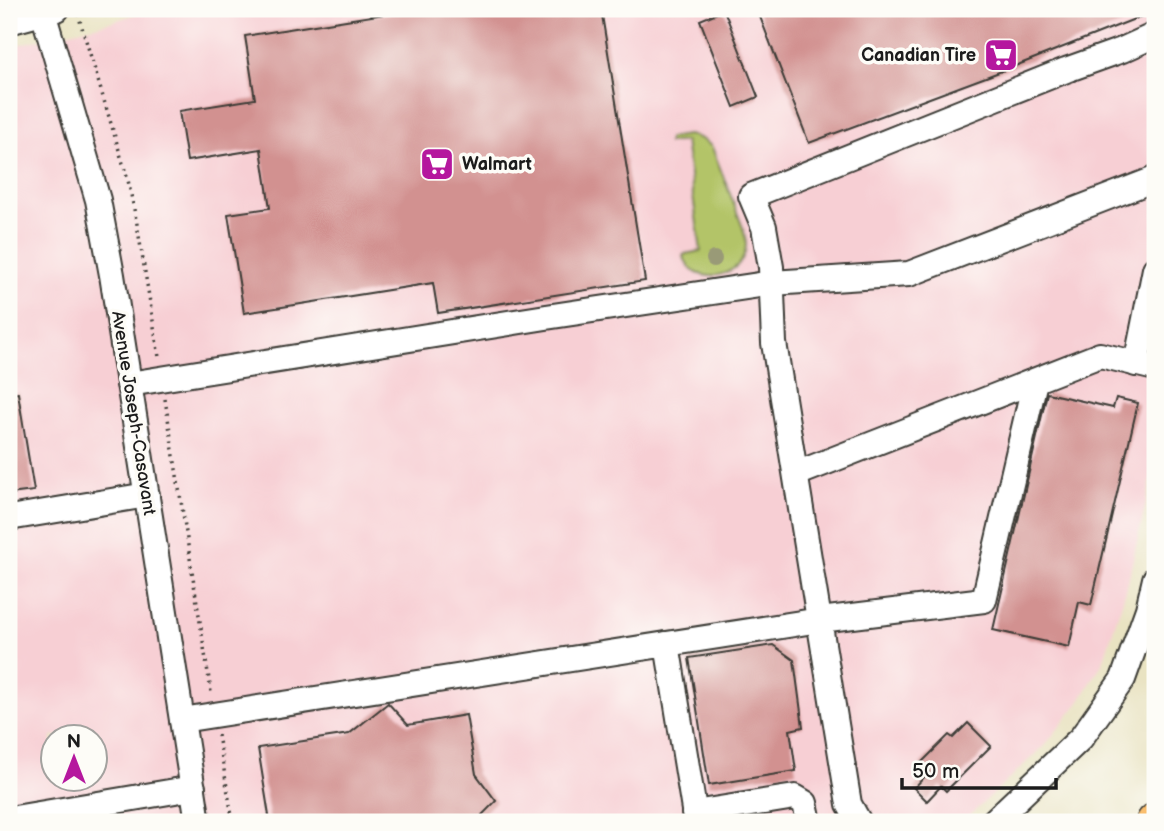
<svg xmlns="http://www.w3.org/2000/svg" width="1164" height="831" viewBox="0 0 1164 831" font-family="'Balsamiq Sans',sans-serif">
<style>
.built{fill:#f7cfd4;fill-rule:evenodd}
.green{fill:#b3c468;stroke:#687042;stroke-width:2}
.building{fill:#d29190}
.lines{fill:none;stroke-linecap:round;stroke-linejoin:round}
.minor-casing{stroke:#3b3a35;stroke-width:28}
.highway-casing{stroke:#3b3a35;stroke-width:38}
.path{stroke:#3b3a35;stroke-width:3.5;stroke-dasharray:2 5;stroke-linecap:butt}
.minor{stroke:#fff;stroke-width:24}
.highway{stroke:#fabe6e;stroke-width:35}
.tree{fill:#999a77}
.labels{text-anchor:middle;stroke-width:7;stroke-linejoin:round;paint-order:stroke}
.poi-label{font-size:18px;font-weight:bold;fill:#1c1c1c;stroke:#fdfcf7;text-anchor:end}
.street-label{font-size:18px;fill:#1c1c1c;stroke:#fdfcf7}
</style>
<rect width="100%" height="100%" fill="#fdfcf7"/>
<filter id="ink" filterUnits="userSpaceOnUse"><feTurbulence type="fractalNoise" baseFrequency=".0143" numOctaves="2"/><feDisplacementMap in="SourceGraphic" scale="14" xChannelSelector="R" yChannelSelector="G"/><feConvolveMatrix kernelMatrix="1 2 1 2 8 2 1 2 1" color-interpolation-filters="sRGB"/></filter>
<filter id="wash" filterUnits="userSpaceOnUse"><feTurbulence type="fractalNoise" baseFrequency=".00686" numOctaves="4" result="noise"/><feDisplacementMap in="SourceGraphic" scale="28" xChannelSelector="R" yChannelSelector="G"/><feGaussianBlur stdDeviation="1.57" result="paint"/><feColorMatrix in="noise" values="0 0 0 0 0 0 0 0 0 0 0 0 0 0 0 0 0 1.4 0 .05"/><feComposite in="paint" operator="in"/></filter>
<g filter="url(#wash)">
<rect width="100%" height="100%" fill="#e9e3c2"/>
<!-- built -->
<path class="built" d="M152,9H1155V463L1126,590L1103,662L1080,701L1046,744L963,822H9V47L111,22ZM52,736H94V778H52Z"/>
<!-- green -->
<path class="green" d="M687,135C698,136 704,140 712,147L743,228C745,237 748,246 744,255C738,272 713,281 697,273C690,270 687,263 683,256L685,254L701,251L685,141L668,143V138Z"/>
<g id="blocks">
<!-- building -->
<g class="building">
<path d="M416,9H601L645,281L438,313L433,283L244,313L228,214L270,208L261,149L187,161L179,111L255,99L245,36Z"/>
<path d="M757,9H1155V11L1010,68L809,143Z"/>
<path d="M724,10L758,97L734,107L700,20Z"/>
<path d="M18,393L34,491L9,494V394Z"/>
<path d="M1047,393L1113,408L1116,398L1138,403L1091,605L1079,602L1069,647L993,630Z"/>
<path d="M773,645L794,660L803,727L790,730L796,771L709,785L689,658Z"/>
<path d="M388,703L408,725L466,715L476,774L496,801L482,815L483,822H270L258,748L349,734Z"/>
<path d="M968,723L991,746L946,791L941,786L927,801L914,788L929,772L920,764L949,735L953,738Z"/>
</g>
</g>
</g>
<g filter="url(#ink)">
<use href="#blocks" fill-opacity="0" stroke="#3b3a35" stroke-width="2"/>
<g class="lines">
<!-- minor casing -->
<g class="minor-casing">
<g id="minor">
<path d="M42,9L98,200L112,275L198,822"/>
<path d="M9,22L57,9"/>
<path d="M1136,364L1155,269"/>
<path d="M129,384L546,317L772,283L909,274L1155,179"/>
<path d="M796,474L1100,355L1155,368"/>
<path d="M9,518L147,495"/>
<path d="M667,644L696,822"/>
<path d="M182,720L820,620L984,600L1035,381"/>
<path d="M694,813L795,797L805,803L809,822"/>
<path d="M9,819L193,788"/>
<path d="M859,822L849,804L774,343L771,267L764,227L751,196L1066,70L1122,50L1155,35"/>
<path d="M993,822L1081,738L1123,679L1148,609L1155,579"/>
</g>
</g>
<!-- highway casing -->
<g class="highway-casing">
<path id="highway" d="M1154,822L1155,821"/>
</g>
<!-- path -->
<g class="path">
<path d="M78,14L128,180L137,224L159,357"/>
<path d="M165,399L211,692"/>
<path d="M218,735L233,822"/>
</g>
<!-- minor -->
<use href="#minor" class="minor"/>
<!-- highway -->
<use href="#highway" class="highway"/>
</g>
<!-- trees -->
<circle class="tree" cx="714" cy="259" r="8"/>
</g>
<!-- icons -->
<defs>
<g id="supermarket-square" transform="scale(1.75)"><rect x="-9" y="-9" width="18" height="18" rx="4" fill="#b5179e" stroke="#fdfcf7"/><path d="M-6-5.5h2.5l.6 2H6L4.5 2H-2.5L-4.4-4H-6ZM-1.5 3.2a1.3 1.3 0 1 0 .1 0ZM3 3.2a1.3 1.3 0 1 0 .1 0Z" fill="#fff"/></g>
</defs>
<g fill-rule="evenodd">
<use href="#supermarket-square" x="1001" y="55"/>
<use href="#supermarket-square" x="437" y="164"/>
</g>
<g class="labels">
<!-- poi labels -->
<g class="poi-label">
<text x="976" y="61">Canadian Tire</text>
<text x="462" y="170" text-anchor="start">Walmart</text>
</g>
<!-- street labels -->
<g class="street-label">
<text transform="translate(134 413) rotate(81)" y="6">Avenue Joseph-Casavant</text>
</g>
</g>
<!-- margin -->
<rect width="1164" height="831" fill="none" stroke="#fdfcf7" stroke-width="35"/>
<!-- north arrow -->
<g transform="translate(74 758)"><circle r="33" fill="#fdfcf7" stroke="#a3a29f" stroke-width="2"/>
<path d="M0-5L12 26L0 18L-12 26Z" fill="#b5179e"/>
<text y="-10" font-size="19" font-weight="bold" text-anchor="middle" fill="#1c1c1c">N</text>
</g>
<!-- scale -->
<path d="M902 778v10h154v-10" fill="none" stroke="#1c1c1c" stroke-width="3.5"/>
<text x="912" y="778" font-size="21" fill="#1c1c1c" stroke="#fdfcf7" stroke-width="5" paint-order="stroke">50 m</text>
</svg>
